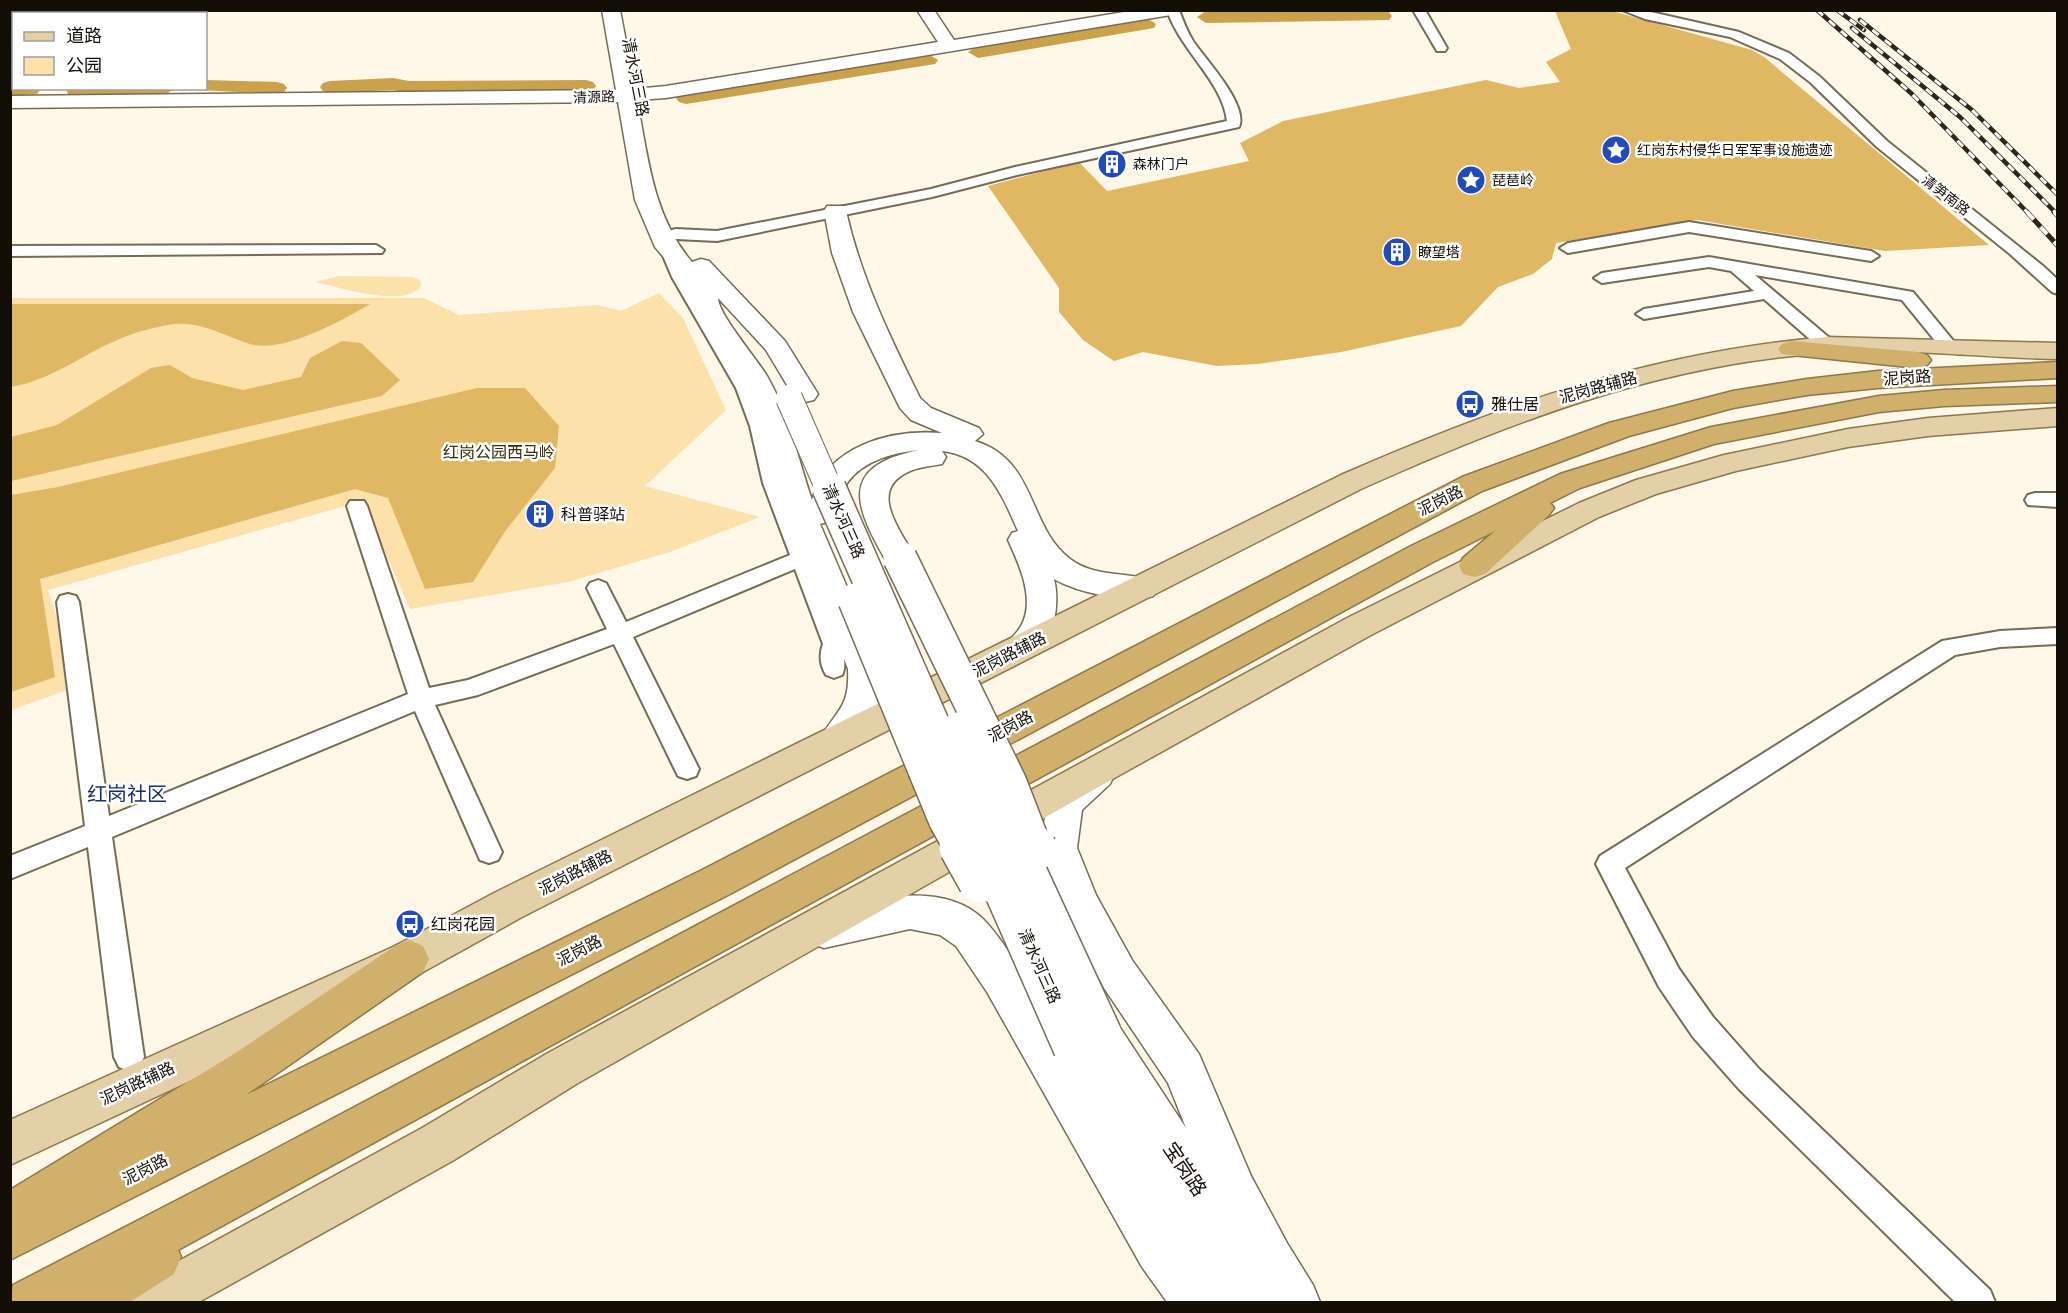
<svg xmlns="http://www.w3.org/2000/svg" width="2068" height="1313" viewBox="0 0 2068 1313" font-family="Rubik,'Noto Sans SC',sans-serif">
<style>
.green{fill:#fce1aa}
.forest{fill:#e0b762}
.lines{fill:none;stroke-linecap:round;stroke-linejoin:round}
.river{fill:#caa24c;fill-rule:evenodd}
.street-casing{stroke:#766b55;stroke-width:4}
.secondary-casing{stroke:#766b55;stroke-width:3}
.primary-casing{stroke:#8e7748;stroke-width:3}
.highway-casing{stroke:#8e7748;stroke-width:3}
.street{fill:#fff;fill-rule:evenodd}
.secondary{fill:#fff;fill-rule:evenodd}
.primary{fill:#e3d0a7;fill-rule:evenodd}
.highway{fill:#d1b06c;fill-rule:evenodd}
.rail-far1-casing{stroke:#2c271e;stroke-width:4.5}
.rail-casing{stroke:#2c271e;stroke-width:5}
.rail-far1{stroke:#fff;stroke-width:3;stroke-dasharray:8;stroke-linecap:butt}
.rail{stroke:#fff;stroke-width:4;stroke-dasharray:10;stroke-linecap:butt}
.secondary-bridge-far2-casing{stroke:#766b55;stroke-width:28;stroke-linecap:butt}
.secondary-bridge-far1-casing{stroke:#766b55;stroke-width:36;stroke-linecap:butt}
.secondary-bridge-casing{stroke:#766b55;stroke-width:46;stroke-linecap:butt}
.secondary-bridge-far2{stroke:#fff;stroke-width:26}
.secondary-bridge-far1{stroke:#fff;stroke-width:33}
.secondary-bridge{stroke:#fff;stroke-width:43}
.labels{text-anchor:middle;stroke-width:5;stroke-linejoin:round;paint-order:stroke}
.far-street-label{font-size:14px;fill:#130e06;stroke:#fff}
.far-poi-label{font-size:14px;fill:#130e06;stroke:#fff;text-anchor:start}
.street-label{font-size:16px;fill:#130e06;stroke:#fff}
.poi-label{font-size:16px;fill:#130e06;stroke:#fff;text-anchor:start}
.park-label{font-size:16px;fill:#3b2a04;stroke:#fff}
.quarter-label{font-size:20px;fill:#193066;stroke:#fff}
.near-street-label{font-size:20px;fill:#130e06;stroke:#fff}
</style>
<rect width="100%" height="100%" fill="#fff7e8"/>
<!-- green -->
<g class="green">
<path d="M339,276L412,277L420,280L421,286C405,309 339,287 315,282Z"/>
<path d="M659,293L683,318L726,410L645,486L760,517L670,552L568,582L410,609L363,501L48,590L79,686L11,710L10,298H424L459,315L598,305L621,311Z"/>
</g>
<!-- forest -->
<g class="forest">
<path d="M1555,11H1612L1752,50L1764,57L1989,245L1885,251L1697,220L1556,243L1552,259L1533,274L1498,287L1461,326L1341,352L1258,364L1217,366L1143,352L1114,361L1083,340L1059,312V288L988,186L1079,162L1107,191L1249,161L1240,143L1283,121L1486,80L1519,88L1560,82L1546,62L1571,49Z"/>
<path d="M11,304H370C343,320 282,354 250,344C222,335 198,319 167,325C154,328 139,331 127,336C86,351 56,379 11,387Z"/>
<path d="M342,341L361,343L400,380L382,396L11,481V437L57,425L151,368L170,365L192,378L243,390L301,377L310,358Z"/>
<path d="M477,388H525L559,426L555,468L506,530L473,582L425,589L388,498L355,489L40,579L55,677L11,692V495L58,487Z"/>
</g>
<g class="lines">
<!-- river -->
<g class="river">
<path d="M1382,10L1389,12L1392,16L1389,20L1206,23L1197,17L1206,11Z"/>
<path d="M1147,18L1156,24L1154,28L978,58L968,52L978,46Z"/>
<path d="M928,54L938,60L935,64L686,104L679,102L676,98L679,94L686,92Z"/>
<path d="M393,78L409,81L586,80L593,82L596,86L593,90L586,92L409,93L393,90L330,93L323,91L320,87L323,83L330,81Z"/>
<path d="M206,80L277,82L284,84L287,88L284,92L277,94L199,90L198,88H206Z"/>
<path d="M10,84H14V88L40,90L37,94L10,96Z"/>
<path d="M66,88H176L166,94L75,96L68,94Z"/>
</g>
<!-- street casing -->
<g class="street-casing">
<g id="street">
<path d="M1167,10H1179C1183,21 1187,31 1193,41C1205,59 1249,105 1239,127L1017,175L932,197L717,241L676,239L660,242L652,237L654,234L676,229L717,231L931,189L1015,167L1227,121C1223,82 1180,50 1167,10Z"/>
<path d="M1413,10H1425L1447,48L1445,51H1437Z"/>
<path d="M1622,10H1642L1739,32L1789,53L1819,76L1887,141L2043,266L2058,280V294L2052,292L2010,254L1877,147L1810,82L1780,59L1730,37L1645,19Z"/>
<path d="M1689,222L1871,251L1879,256L1871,261L1689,232L1568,253L1560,248L1568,243Z"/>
<path d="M376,245L384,250L382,253L10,256V246Z"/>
<path d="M669,246L677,251L688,277L754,388L768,426L783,483L845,644C842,655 847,666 842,675L834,678L826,675C820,665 819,655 823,644L795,569L633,637L699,769L696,776L687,779L678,776L614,644L478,695L435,705L502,852L498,860L489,863L480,860L415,711L112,837L144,1057L139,1067L129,1071L119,1067L114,1057L88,847L10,879V856L85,826L57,602L60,596L68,594L76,596L79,602L109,816L408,694L347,506L350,501H364L367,506L429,688L468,680L607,629L587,588L590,583L598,580L606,583L626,622L790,555L763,483L750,426L736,388L672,277L661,251Z"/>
<path d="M1709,257L1913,292L1960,349L1957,353H1945L1902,300L1755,275L1833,341L1836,345L1827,350L1821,349L1764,299L1644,319L1636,314L1644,309L1754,291L1731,271L1709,267L1602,283L1594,278L1602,273Z"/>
<path d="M2035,493H2058V507L2028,505L2025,500L2028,495Z"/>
<path d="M2058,628V644L2000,647L1955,655L1625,868L1679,969L1713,1017L1759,1069L1990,1290L1995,1302H1955L1739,1089L1693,1037L1659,987L1596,864L1600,856L1942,641L2000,631Z"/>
</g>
</g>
<!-- secondary casing -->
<g class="secondary-casing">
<g id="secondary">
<path d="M13,10H34L32,14H14V18L10,14Z"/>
<path d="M602,10H620L635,89L666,86L938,42L917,10H934L954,40L1136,10H1179L1171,15L666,98L637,100C648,157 653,217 692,262L701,259L709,261L785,341L818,394L814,400L805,402L796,400L766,350L718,298C718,314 757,359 767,376C789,414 798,459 812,500C828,445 891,429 942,433L911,420L900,408L853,312L832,253L824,211L827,206H843L846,211C861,278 890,337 920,398L931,408L979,428L983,434L975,441C1037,460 1027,526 1070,559C1093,577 1126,572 1153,580L1158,588L1153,596C1128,604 1076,592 1054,579C1062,608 1050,671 1008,658L1004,649C1008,640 1016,635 1021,626C1036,600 1019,564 1008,540L1012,533L1018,531C1002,495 987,456 942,451L946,457L942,464C931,466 920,467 910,471C866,490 901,530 915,558L911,566L900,569L889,566C856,509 835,467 919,450C891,453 857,462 843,490C838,500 838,511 832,521L820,524L882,669C884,700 865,765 825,751L819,741C835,710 850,710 848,669L787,516L755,406L741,376L698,311L683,280L655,247L635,200L618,102L10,108V96L616,90Z"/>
<path d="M1097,758L1110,762L1115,773L1110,784L1082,810L1077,848L1096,895L1132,960L1199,1054L1251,1176L1287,1243L1313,1285L1320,1302H1167L1142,1267L987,992L956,946L940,935L910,929L824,948L810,943L804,930L810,917C858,899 943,878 984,920C1011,948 1038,1002 1058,1036L1060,1032L1075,1026L1082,1029L1085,1020L1100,1014L1115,1020L1186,1128L1168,1083L1104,988L1066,915L1039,848L1047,807L1059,784L1084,762Z"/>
</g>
</g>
<!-- primary casing -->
<g class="primary-casing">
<g id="primary">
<path d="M1827,337L2058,343V359C1980,358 1903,347 1826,353C1661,364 1510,422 1361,489L522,917L423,972L10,1165V1120L395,946L494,893L1341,475C1504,404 1648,353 1827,337Z"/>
<path d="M2058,408V426L1928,436L1848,447L1736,471L1656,494L1599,517L1371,635L1118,776L578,1083L454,1160L199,1302H128L135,1285L422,1128L548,1053L1349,617L1579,503L1636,480L1724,455L1848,429L1928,418Z"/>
</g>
</g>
<!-- highway casing -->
<g class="highway-casing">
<g id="highway">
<path d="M1791,341L1918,352L1927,355L1931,360L1927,365L1918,368L1782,354L1778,349L1782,344Z"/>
<path d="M2058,362V378L1878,388L1807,395L1733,408L1629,436L1482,491L730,894L10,1260V1190L234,1054L395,946L409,940L423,946L429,959L423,972L246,1095L702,870L1462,477L1609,423L1733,391L1807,379L1878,371Z"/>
<path d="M2058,386V402L1944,406L1879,412L1714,444L1580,488L1550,503L1554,508L1549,515L1485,574L1474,577L1463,574L1459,566L1463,558L1495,531L1433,562L178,1250L181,1257L174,1274L130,1302H10L13,1285L249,1163L1411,546L1560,474L1711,427L1879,396L1944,390Z"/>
</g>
</g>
<!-- street -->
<use href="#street" class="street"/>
<!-- secondary -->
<use href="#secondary" class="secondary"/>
<!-- primary -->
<use href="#primary" class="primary"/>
<!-- highway -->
<use href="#highway" class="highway"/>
<!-- rail-far1 casing -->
<g class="rail-far1-casing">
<g id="rail-far1">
<path d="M1817,10L1912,94L2028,213"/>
<path d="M1837,10L1864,30"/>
<path d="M1860,20L1972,110L2058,195"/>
<path d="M1852,28L1960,117L2056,213"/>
</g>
</g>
<!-- rail casing -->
<g class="rail-casing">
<g id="rail">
<path d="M2027,212L2058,246"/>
<path d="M2054,212L2058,216"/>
</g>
</g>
<!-- rail-far1 -->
<use href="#rail-far1" class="rail-far1"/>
<!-- rail -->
<use href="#rail" class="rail"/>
<!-- secondary-bridge-far2 casing -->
<g class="secondary-bridge-far2-casing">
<path id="secondary-bridge-far2" d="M789,398L829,489"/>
</g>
<!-- secondary-bridge-far1 casing -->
<g class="secondary-bridge-far1-casing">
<g id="secondary-bridge-far1">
<path d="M829,488L987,848"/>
<path d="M900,558L1010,783L1035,848"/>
<path d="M855,600L945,819L961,848"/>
<path d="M958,729L1013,848"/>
</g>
</g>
<!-- secondary-bridge casing -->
<g class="secondary-bridge-casing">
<g id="secondary-bridge">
<path d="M961,847L980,881"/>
<path d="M987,847L1075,1047"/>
<path d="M1013,847L1100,1035"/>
<path d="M1034,847L1035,849"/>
</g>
</g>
<!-- secondary-bridge-far2 -->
<use href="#secondary-bridge-far2" class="secondary-bridge-far2"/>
<!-- secondary-bridge-far1 -->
<use href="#secondary-bridge-far1" class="secondary-bridge-far1"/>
<!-- secondary-bridge -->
<use href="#secondary-bridge" class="secondary-bridge"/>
</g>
<!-- icons -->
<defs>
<g id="sight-disc" transform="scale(1.5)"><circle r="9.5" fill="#204bb8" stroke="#fff"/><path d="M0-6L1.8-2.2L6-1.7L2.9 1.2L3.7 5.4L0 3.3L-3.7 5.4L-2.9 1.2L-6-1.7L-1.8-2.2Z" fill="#fff"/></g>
<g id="building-disc" transform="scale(1.5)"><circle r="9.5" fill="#204bb8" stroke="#fff"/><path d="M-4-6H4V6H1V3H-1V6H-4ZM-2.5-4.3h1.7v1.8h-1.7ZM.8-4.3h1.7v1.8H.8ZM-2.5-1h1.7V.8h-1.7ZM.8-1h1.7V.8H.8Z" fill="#fff"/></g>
<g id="bus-disc" transform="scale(1.5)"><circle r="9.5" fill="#204bb8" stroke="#fff"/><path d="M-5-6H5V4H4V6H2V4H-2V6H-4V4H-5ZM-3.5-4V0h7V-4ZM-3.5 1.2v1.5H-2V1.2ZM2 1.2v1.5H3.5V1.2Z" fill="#fff"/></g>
</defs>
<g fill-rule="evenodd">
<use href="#sight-disc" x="1616" y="150"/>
<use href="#building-disc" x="1112" y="164"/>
<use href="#sight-disc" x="1471" y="180"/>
<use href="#building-disc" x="1397" y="252"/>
<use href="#bus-disc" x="1470" y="404"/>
<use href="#building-disc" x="540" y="514"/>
<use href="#bus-disc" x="410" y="924"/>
</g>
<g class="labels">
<!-- far-street labels -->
<g class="far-street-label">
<text transform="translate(594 97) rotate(-2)" y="5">清源路</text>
<text transform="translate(1946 195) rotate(38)" y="5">清笋南路</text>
</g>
<!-- far-poi labels -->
<g class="far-poi-label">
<text x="1637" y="155">红岗东村侵华日军军事设施遗迹</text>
<text x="1133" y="169">森林门户</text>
<text x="1492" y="185">琵琶岭</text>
<text x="1418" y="257">瞭望塔</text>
</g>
<!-- street labels -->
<g class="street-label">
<text transform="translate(636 77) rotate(79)" y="6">清水河三路</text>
<text transform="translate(1907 377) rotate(-4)" y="6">泥岗路</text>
<text transform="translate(1598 387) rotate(-15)" y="6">泥岗路辅路</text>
<text transform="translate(1440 500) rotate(-26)" y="6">泥岗路</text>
<text transform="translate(844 521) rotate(66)" y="6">清水河三路</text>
<text transform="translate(1009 654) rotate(-27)" y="6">泥岗路辅路</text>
<text transform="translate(1010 726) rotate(-28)" y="6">泥岗路</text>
<text transform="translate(575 872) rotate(-27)" y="6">泥岗路辅路</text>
<text transform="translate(579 950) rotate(-27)" y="6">泥岗路</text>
<text transform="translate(1040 966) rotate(66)" y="6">清水河三路</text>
<text transform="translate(137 1083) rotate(-25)" y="6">泥岗路辅路</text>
<text transform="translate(145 1169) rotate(-27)" y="6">泥岗路</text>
</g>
<!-- poi labels -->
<g class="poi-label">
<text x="1491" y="410">雅仕居</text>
<text x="561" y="520">科普驿站</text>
<text x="431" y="930">红岗花园</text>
</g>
<!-- park labels -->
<g class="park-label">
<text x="499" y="458">红岗公园西马岭</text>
</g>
<!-- quarter labels -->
<g class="quarter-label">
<text x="127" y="801">红岗社区</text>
</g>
<!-- near-street labels -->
<g class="near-street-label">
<text transform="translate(1185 1169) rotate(56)" y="7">宝岗路</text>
</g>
</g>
<!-- border -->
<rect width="2068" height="1313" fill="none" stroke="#130e06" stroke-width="24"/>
<!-- legend -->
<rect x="12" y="12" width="195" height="78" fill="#ffffff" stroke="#a19f9b" stroke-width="1.5"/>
<rect x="24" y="32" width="30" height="9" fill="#e3d0a7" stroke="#a19f9b" stroke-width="1.5"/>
<text x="66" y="42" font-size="18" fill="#130e06">道路</text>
<rect x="24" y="57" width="30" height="18" fill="#fce1aa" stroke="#a19f9b" stroke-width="1.5"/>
<text x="66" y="72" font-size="18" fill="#130e06">公园</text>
</svg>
